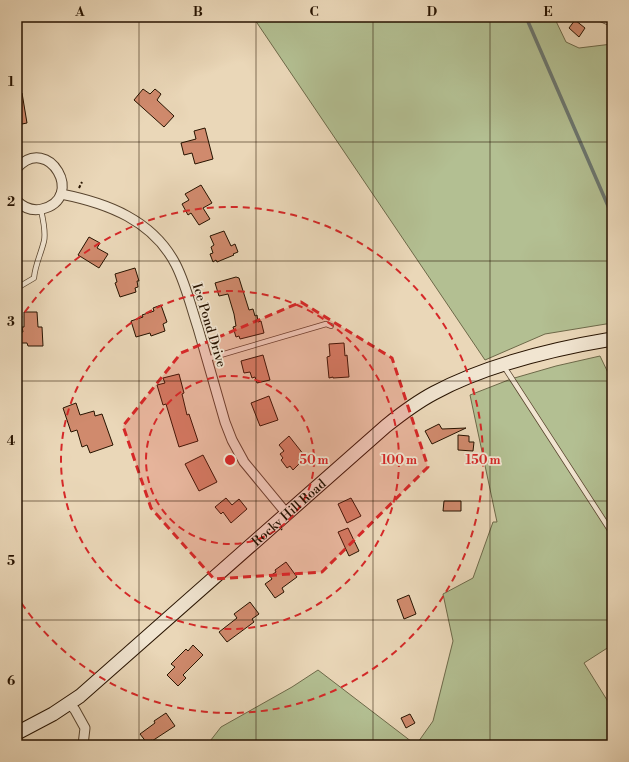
<svg xmlns="http://www.w3.org/2000/svg" width="629" height="762" viewBox="0 0 629 762" font-family="'Libre Bodoni',serif">
<style>
.green{fill:#b3bf92;stroke:#6d6949}
.lines{fill:none;stroke-linecap:round;stroke-linejoin:round}
.stream{stroke:#6c766e;stroke-width:3.5}
.building{fill:#d08a6d;stroke:#271300}
.lane-casing{stroke:#58442e;stroke-width:6}
.street-casing{stroke:#58442e;stroke-width:11}
.secondary-casing{stroke:#271300;stroke-width:15}
.path{stroke:#271300;stroke-width:2;stroke-dasharray:3 2;stroke-linecap:butt}
.lane{stroke:#f1e5d1;stroke-width:4.5}
.street{stroke:#f1e5d1;stroke-width:9}
.secondary{stroke:#f1e5d1;stroke-width:13}
.marked{fill:#d62828;fill-opacity:0.2;stroke:#d62828;stroke-width:3;stroke-dasharray:8 5;stroke-linejoin:round}
.grid{fill:none;stroke:#271300;stroke-width:1;stroke-opacity:0.55}
.ring{fill:none;stroke:#d62828;stroke-width:2;stroke-dasharray:7 5}
.labels{text-anchor:middle;stroke-width:3.5;stroke-linejoin:round;paint-order:stroke}
.street-label{font-size:13px;fill:#271300;stroke:#f1e5d1}
.centre{fill:#d62828;stroke:#f1e5d1;stroke-width:2}
.ring-label{font-size:12px;text-anchor:middle;font-weight:bold;fill:#d62828;stroke:#f1e5d1;stroke-width:3.5;stroke-linejoin:round;paint-order:stroke}
.neatline{fill:none;stroke:#271300;stroke-width:1.5}
.grid-label{font-size:13px;text-anchor:middle;font-weight:bold;fill:#271300}
</style>
<rect width="100%" height="100%" fill="#ead7b8"/>
<filter id="stains"><feTurbulence type="fractalNoise" baseFrequency=".005" numOctaves="4"/><feColorMatrix values="0 0 0 0 .2 0 0 0 0 .09 0 0 0 0 .02 0 0 0 .5 -.17"/></filter>
<radialGradient id="worn" r=".72"><stop offset=".6" stop-color="#630" stop-opacity="0"/><stop offset="1" stop-color="#630" stop-opacity=".3"/></radialGradient>
<!-- green -->
<g class="green">
<path d="M253,17H554L566,42L579,48L612,44V323L545,334L485,360Z"/>
<path d="M600,356L612,381V645L584,663L612,708V745H207L221,727L292,687L318,670L416,745L433,721L453,641L443,594L473,578L493,522H497L470,395L511,379L556,366Z"/>
</g>
<g class="lines">
<!-- stream -->
<path class="stream" d="M526,17L612,215"/>
</g>
<!-- building -->
<g class="building">
<path d="M575,20L585,28L579,37L569,28Z"/>
<path d="M143,89L150,94L155,89L161,94L157,100L174,116L164,127L134,100Z"/>
<path d="M17,93H22L27,123L17,125Z"/>
<path d="M205,128L213,159L195,164L192,153L184,155L181,143L196,139L194,131Z"/>
<path d="M201,185L212,203L203,208L210,219L199,225L191,213L188,215L182,204L189,200L185,194Z"/>
<path d="M224,231L231,246L235,244L238,252L233,254L234,255L217,262L216,260L213,262L210,254L213,253L211,247L214,245L210,236Z"/>
<path d="M89,237L100,243L97,248L108,254L99,268L78,255Z"/>
<path d="M135,268L139,281H137L138,287L135,288L136,292L120,297L115,283L117,282L115,274Z"/>
<path d="M236,277L239,278L249,310L253,309L255,316L257,315L258,322L261,321L264,333L240,339L239,336L236,337L233,327L236,326L234,314L228,294L219,296L215,283Z"/>
<path d="M161,305L167,322L163,324L165,331L151,336L150,333L136,337L131,321L143,317L142,315L154,311L153,308Z"/>
<path d="M24,312H37L38,327H42L43,346H28L27,343H17V332H23L22,327H24Z"/>
<path d="M344,343L345,356L347,355L349,377L333,378V377L329,378L327,357L330,356L329,344Z"/>
<path d="M263,355L270,380L257,383L255,377L252,378L250,372L244,373L241,361Z"/>
<path d="M179,374L184,393L182,394L187,415L189,414L198,441L179,447L166,404L163,405L157,385L165,383L163,378Z"/>
<path d="M269,396L278,420L260,426L251,403Z"/>
<path d="M76,403L80,415L94,411L95,416L102,414L113,445L90,453L87,445L82,447L77,430L71,432L63,408Z"/>
<path d="M439,424L442,429L466,428L432,444L425,431Z"/>
<path d="M458,435L469,436V442H474L473,451L458,450Z"/>
<path d="M289,436L304,455L302,457L304,459L293,470L290,466L287,468L281,460L283,458L280,454L284,451L279,445Z"/>
<path d="M203,455L217,482L199,491L185,464Z"/>
<path d="M226,498L232,505L239,499L247,509L231,523L223,512L221,514L215,507Z"/>
<path d="M351,498L361,516L347,523L338,504Z"/>
<path d="M444,501H461V511H443Z"/>
<path d="M348,528L359,551L349,556L338,532Z"/>
<path d="M286,562L297,577L282,588L284,592L275,598L265,584L272,579L270,576L276,572L275,570Z"/>
<path d="M409,595L416,614L404,619L397,600Z"/>
<path d="M250,602L259,614L252,619L254,622L227,642L219,632L237,618L234,614Z"/>
<path d="M193,645L203,655L183,675L186,678L178,686L167,675L175,667L171,664L186,649L188,651Z"/>
<path d="M166,713L175,726L152,741V740L147,743L140,734L155,723L154,721Z"/>
<path d="M410,714L415,723L406,728L401,718Z"/>
</g>
<g class="lines">
<!-- lane casing -->
<g class="lane-casing">
<g id="lane">
<path d="M596,17L612,24"/>
<path d="M17,288L34,278C35,265 41,254 44,241C46,232 43,219 41,210"/>
<path d="M207,359L326,324L331,326"/>
<path d="M503,365L612,533"/>
</g>
</g>
<!-- street casing -->
<g class="street-casing">
<g id="street">
<path d="M17,168C49,133 86,199 42,209C33,211 24,208 17,201"/>
<path d="M61,194C107,203 153,220 176,265C186,285 191,307 198,328C207,359 216,391 225,422L232,440L244,462L287,514"/>
<path d="M70,704L75,710L85,728L83,745"/>
</g>
</g>
<!-- secondary casing -->
<g class="secondary-casing">
<g id="secondary">
<path id="s1" d="M17,733L53,714L80,696L386,426C401,414 417,402 434,393C488,364 552,349 612,339"/>
</g>
</g>
<!-- path -->
<path class="path" d="M79,188L82,182"/>
<!-- lane -->
<use href="#lane" class="lane"/>
<!-- street -->
<use href="#street" class="street"/>
<!-- secondary -->
<use href="#secondary" class="secondary"/>
</g>
<!-- marked area -->
<path class="marked" d="M301,302L392,358L428,467L322,572L214,579L151,508L123,426L181,353Z"/>
<!-- grid -->
<path class="grid" d="M139,17V745M256,17V745M373,17V745M490,17V745M17,142H612M17,261H612M17,381H612M17,501H612M17,620H612"/>
<!-- distance rings -->
<g class="ring">
<circle cx="230" cy="460" r="84"/>
<circle cx="230" cy="460" r="169"/>
<path d="M18 322A253 253 0 1 1 18 598"/>
</g>
<g class="labels">
<!-- street labels -->
<g class="street-label">
<text transform="translate(210 325) rotate(73)" y="5">Ice Pond Drive</text>
<text dy="5" stroke="none"><textPath href="#s1" startOffset="351">Rocky Hill Road</textPath></text>
</g>
</g>
<circle cx="230" cy="460" r="6" class="centre"/>
<g class="ring-label">
<text x="314" y="464">50 m</text>
<text x="399" y="464">100 m</text>
<text x="483" y="464">150 m</text>
</g>
<!-- margin -->
<rect width="629" height="762" fill="none" stroke="#ead7b8" stroke-width="44"/>
<rect x="22" y="22" width="585" height="718" class="neatline"/>
<g class="grid-label">
<text x="80" y="16">A</text>
<text x="198" y="16">B</text>
<text x="314" y="16">C</text>
<text x="432" y="16">D</text>
<text x="548" y="16">E</text>
<text x="11" y="86">1</text>
<text x="11" y="206">2</text>
<text x="11" y="326">3</text>
<text x="11" y="445">4</text>
<text x="11" y="565">5</text>
<text x="11" y="685">6</text>
</g>
<rect width="100%" height="100%" filter="url(#stains)"/>
<rect width="100%" height="100%" fill="url(#worn)"/>
</svg>
